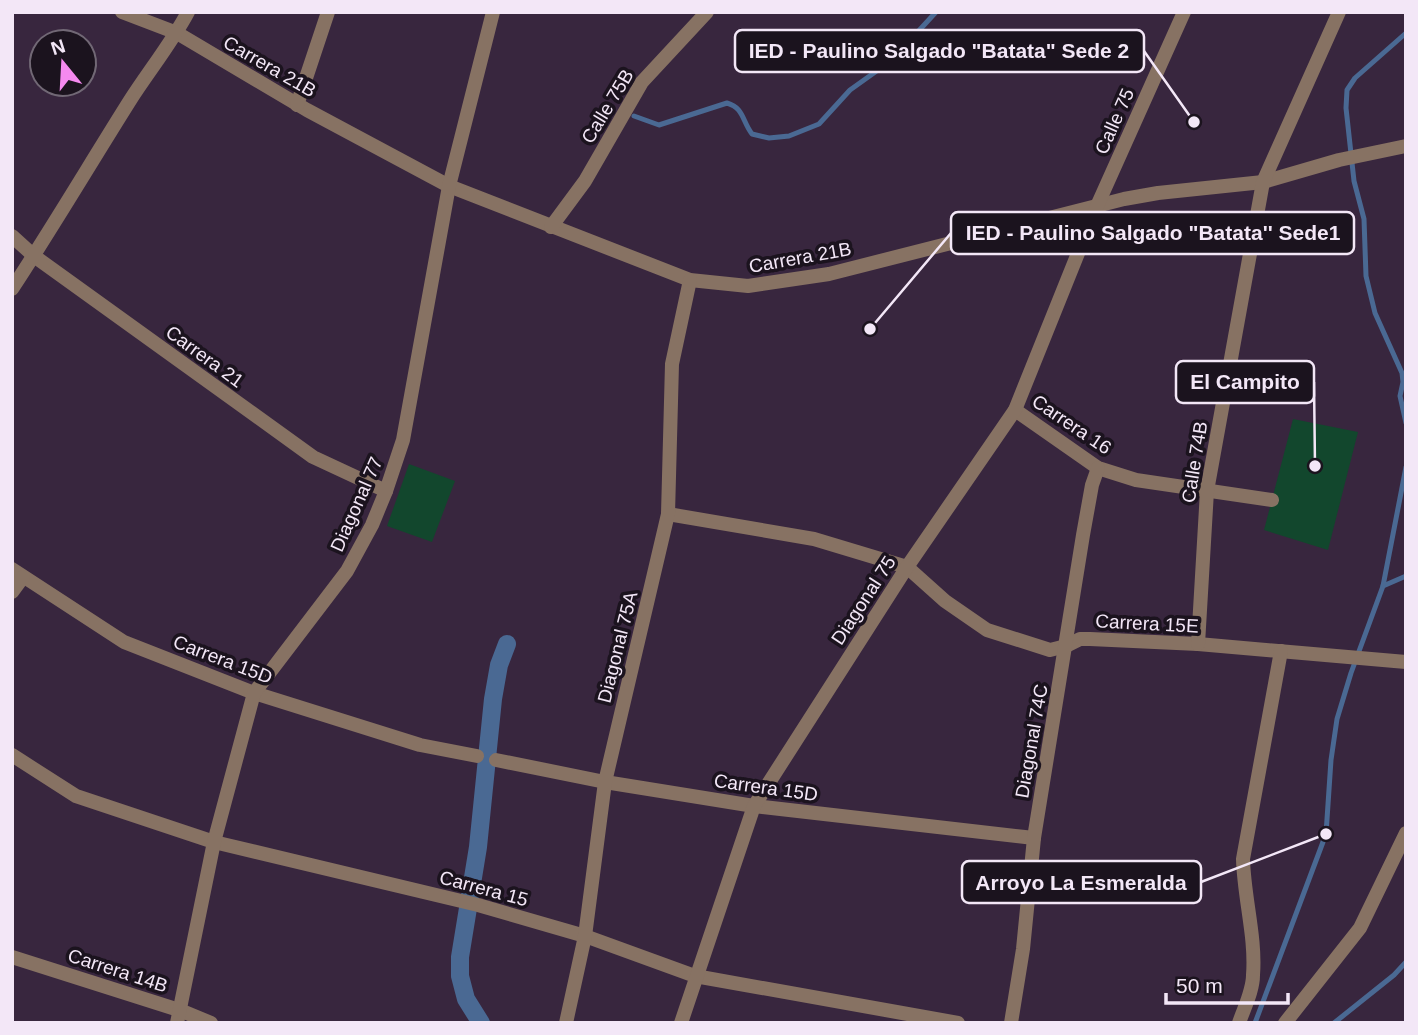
<svg xmlns="http://www.w3.org/2000/svg" width="1418" height="1035" viewBox="0 0 1418 1035" font-family="Arial,sans-serif">
<style>
.green{fill:#12472d}
.lines{fill:none;stroke-linecap:round;stroke-linejoin:round}
.stream{stroke:#4a6993;stroke-width:5}
.canal{stroke:#4a6993;stroke-width:18}
.minor{stroke:#877263;stroke-width:14}
.labels{text-anchor:middle;stroke-width:7;stroke-linejoin:round;paint-order:stroke}
.street-label{font-size:19px;fill:#f3e7f7;stroke:#1b131e}
.leader{fill:none;stroke:#f3e7f7;stroke-width:2.5}
.callout-dot{fill:#f3e7f7;stroke:#1b131e;stroke-width:2.5}
.callout{fill:#1b131e;stroke:#f3e7f7;stroke-width:2.5}
.callout-label{font-size:21px;text-anchor:middle;font-weight:bold;fill:#f3e7f7}
</style>
<rect width="100%" height="100%" fill="#38263e"/>
<!-- green -->
<g class="green">
<path d="M1293,419L1358,432L1328,550L1264,530Z"/>
<path d="M409,464L455,481L432,542L387,526Z"/>
</g>
<g class="lines">
<!-- stream -->
<g class="stream">
<path d="M1406,33L1355,78L1347,90L1346,108L1354,181L1364,219L1366,276L1375,313L1402,373L1403,382L1400,396L1406,423"/>
<path d="M634,116L659,125L727,103C744,108 742,121 752,134L769,138L789,136L819,124L850,90L892,60L936,12"/>
<path d="M1383,586L1406,576"/>
<path d="M1255,1023L1326,834L1331,760L1337,719L1351,673L1383,586L1406,467"/>
<path d="M1334,1023L1394,975L1406,962"/>
</g>
<!-- canal -->
<path class="canal" d="M481,1023L466,999L460,976V957L478,847L493,699L499,665L507,644"/>
<!-- minor -->
<g class="minor">
<path d="M122,12L177,33L307,110L449,186L690,280L748,286L829,274L1124,199L1158,193L1263,182L1339,160L1406,146"/>
<path d="M297,105L328,12"/>
<path d="M551,227L585,181L642,82L707,12"/>
<path d="M12,236L34,256L313,457L386,491"/>
<path d="M12,289C52,228 90,164 129,102C148,72 171,44 188,12"/>
<path d="M1015,410L1098,468L1136,480L1272,500"/>
<path d="M668,514L814,539L907,567L945,601L987,630L1050,650L1066,646L1080,639H1090L1198,644L1406,662"/>
<path d="M12,569L124,642L254,693L420,745L477,756"/>
<path d="M12,592L23,577"/>
<path d="M1198,644L1207,491L1263,182L1339,12"/>
<path d="M12,755L76,796L214,842L478,905L585,936L695,976L958,1023"/>
<path d="M496,760L605,782L754,806L1034,838"/>
<path d="M12,957L182,1011L211,1023"/>
<path d="M177,1023L214,842L254,693L347,571L372,525L386,491L403,440L449,186L493,12"/>
<path d="M566,1023L585,936L605,782L668,514L672,364L690,280"/>
<path d="M681,1023L754,806L907,567L1015,410L1097,206L1184,12"/>
<path d="M1011,1023L1023,949L1034,838L1083,535L1092,485L1098,468"/>
<path d="M1239,1023C1244,1008 1253,991 1253,975C1256,937 1244,898 1243,859L1281,651"/>
<path d="M1285,1023L1360,928L1406,833"/>
</g>
</g>
<g class="labels">
<!-- street labels -->
<g class="street-label">
<text transform="translate(270 66) rotate(30)" y="7">Carrera 21B</text>
<text transform="translate(607 106) rotate(-59)" y="7">Calle 75B</text>
<text transform="translate(1114 121) rotate(-66)" y="7">Calle 75</text>
<text transform="translate(800 257) rotate(-10)" y="7">Carrera 21B</text>
<text transform="translate(205 356) rotate(36)" y="7">Carrera 21</text>
<text transform="translate(1072 424) rotate(34)" y="7">Carrera 16</text>
<text transform="translate(1194 462) rotate(-81)" y="7">Calle 74B</text>
<text transform="translate(356 504) rotate(-66)" y="7">Diagonal 77</text>
<text transform="translate(863 600) rotate(-57)" y="7">Diagonal 75</text>
<text transform="translate(1147 623) rotate(3)" y="7">Carrera 15E</text>
<text transform="translate(617 647) rotate(-76)" y="7">Diagonal 75A</text>
<text transform="translate(223 659) rotate(21)" y="7">Carrera 15D</text>
<text transform="translate(1031 741) rotate(-80)" y="7">Diagonal 74C</text>
<text transform="translate(766 787) rotate(8)" y="7">Carrera 15D</text>
<text transform="translate(484 888) rotate(15)" y="7">Carrera 15</text>
<text transform="translate(118 970) rotate(18)" y="7">Carrera 14B</text>
</g>
</g>
<!-- callouts -->
<path class="leader" d="M1194 122L1144 51M870 329L951 233M1315 466L1314 382M1326 834L1201 882"/>
<g class="callout-dot">
<circle cx="1194" cy="122" r="7"/>
<circle cx="870" cy="329" r="7"/>
<circle cx="1315" cy="466" r="7"/>
<circle cx="1326" cy="834" r="7"/>
</g>
<g class="callout">
<rect x="735" y="30" width="409" height="42" rx="7"/>
<rect x="951" y="212" width="403" height="42" rx="7"/>
<rect x="1176" y="361" width="138" height="42" rx="7"/>
<rect x="962" y="861" width="239" height="42" rx="7"/>
</g>
<g class="callout-label">
<text x="939" y="58">IED - Paulino Salgado "Batata" Sede 2</text>
<text x="1153" y="240">IED - Paulino Salgado "Batata'' Sede1</text>
<text x="1245" y="389">El Campito</text>
<text x="1081" y="890">Arroyo La Esmeralda</text>
</g>
<!-- border -->
<rect width="1418" height="1035" fill="none" stroke="#f3e7f7" stroke-width="28"/>
<!-- north arrow -->
<g transform="translate(63 63) rotate(342)"><circle r="33" fill="#1b131e" stroke="#716875" stroke-width="2"/>
<path d="M0-5L12 26L0 18L-12 26Z" fill="#f589ef"/>
<text y="-10" font-size="19" font-weight="bold" text-anchor="middle" fill="#f3e7f7">N</text>
</g>
<!-- scale -->
<path d="M1166 993v10h122v-10" fill="none" stroke="#f3e7f7" stroke-width="3.5"/>
<text x="1176" y="993" font-size="21" fill="#f3e7f7" stroke="#1b131e" stroke-width="5" paint-order="stroke">50 m</text>
</svg>
